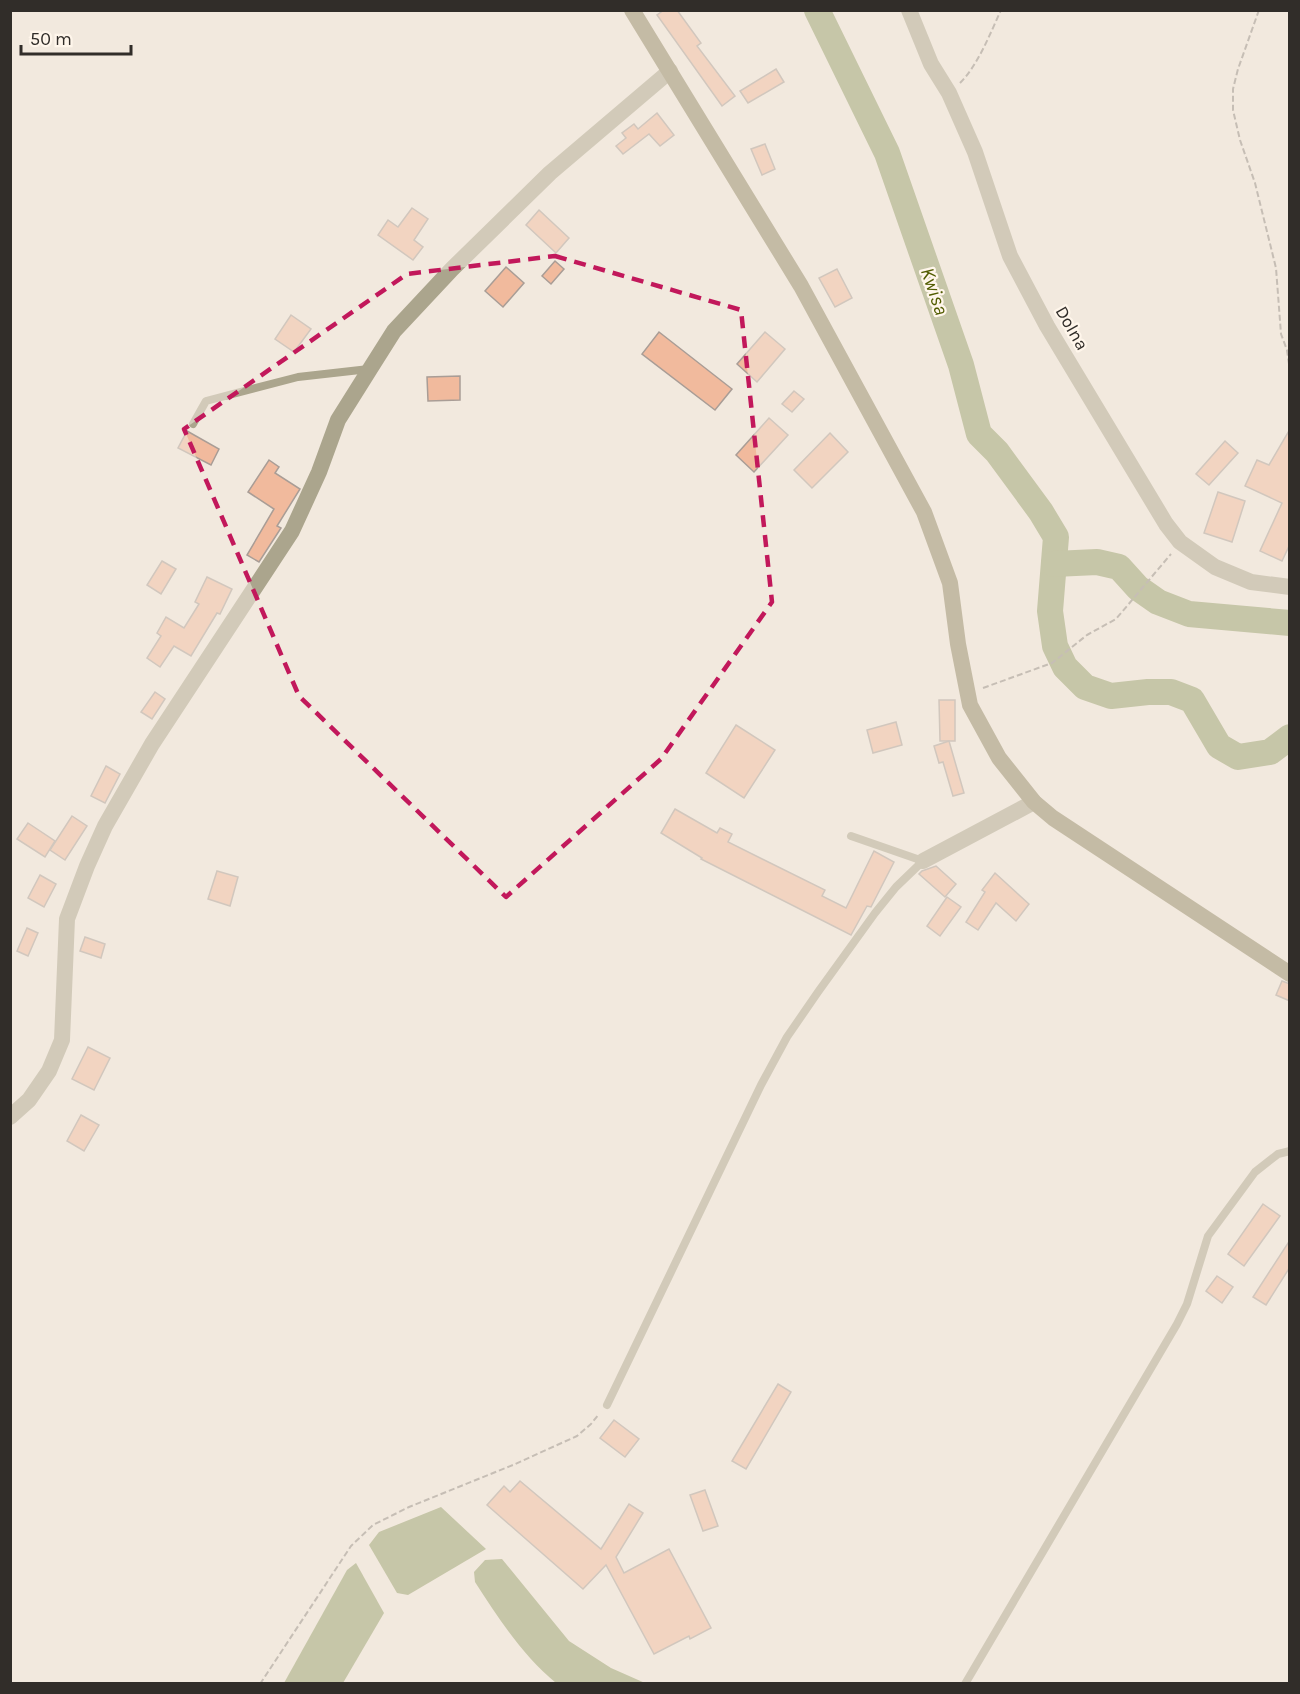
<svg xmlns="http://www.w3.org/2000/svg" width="1300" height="1694" viewBox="0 0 1300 1694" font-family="Karla,sans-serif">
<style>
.water{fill:#919b66}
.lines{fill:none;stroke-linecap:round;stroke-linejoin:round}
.river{stroke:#919b66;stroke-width:26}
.building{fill:#f1ba9d;stroke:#a99d96;stroke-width:1.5}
.path{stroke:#918a83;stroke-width:2;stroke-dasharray:6 3;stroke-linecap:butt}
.service{stroke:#aba58d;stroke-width:8}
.minor{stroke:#aba58d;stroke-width:16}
.secondary{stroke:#8d8360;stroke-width:16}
.marked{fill:none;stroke:#c2185b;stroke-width:4.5;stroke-dasharray:12 8;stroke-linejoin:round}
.labels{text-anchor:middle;stroke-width:4.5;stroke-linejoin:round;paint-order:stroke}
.street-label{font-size:18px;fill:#312d29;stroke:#fff6eb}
.water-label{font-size:20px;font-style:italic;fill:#515c00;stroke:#fff6eb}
</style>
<rect width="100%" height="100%" fill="#f2e9de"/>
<!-- water -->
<g class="water">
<path d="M441,1507L486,1549L408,1595L397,1593L369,1545L379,1532Z"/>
<path d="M502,1559L569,1641L611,1668L645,1683H556C522,1655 499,1619 475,1582L474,1572L485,1560Z"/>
<path d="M356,1563L384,1613L343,1683H284L347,1570Z"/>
</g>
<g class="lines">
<!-- river -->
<g class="river">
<path d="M817,10L887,153L961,365L979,434L997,452L1041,512L1056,537L1050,611L1055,646L1065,667L1085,687L1111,696L1148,692H1171L1192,700L1219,746L1238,757L1270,752L1290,737"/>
<path d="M1054,564L1097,562L1119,567L1138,588L1158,602L1189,614L1290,623"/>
</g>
</g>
<!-- building -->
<g class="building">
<path d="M664,10H677L701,43L697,46L735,96L722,106L657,15Z"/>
<path d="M776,69L784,82L748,103L740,91Z"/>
<path d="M657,113L674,135L660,146L649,134L623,154L616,146L626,138L622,133L634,124L638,129Z"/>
<path d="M765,144L775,169L762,175L751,149Z"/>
<path d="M412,208L428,219L414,240L423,247L413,260L378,235L388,220L398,227Z"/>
<path d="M539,210L569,238L556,253L526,225Z"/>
<path d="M555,261L564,269L551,284L542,276Z"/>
<path d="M506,267L524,283L503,307L485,291Z"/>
<path d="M837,269L852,298L835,307L819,278Z"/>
<path d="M291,315L311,329L294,352L275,339Z"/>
<path d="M659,332L732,389L715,410L642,354Z"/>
<path d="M765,332L785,349L757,382L737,364Z"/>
<path d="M460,376V400L428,401L427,377Z"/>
<path d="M794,391L804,399L792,412L782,404Z"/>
<path d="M769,418L788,435L754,472L736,455Z"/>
<path d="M1290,429V544L1282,561L1260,551L1282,503L1245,486L1257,460L1269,465Z"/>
<path d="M187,431L219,449L211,465L178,448Z"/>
<path d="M830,433L848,452L812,488L794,470Z"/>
<path d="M1225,441L1238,453L1209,485L1196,474Z"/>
<path d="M269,460L279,467L275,473L300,489L277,526L281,528L259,562L247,555L274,509L248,492Z"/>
<path d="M1218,492L1245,501L1232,542L1204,533Z"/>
<path d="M162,561L176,569L161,594L147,585Z"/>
<path d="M207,577L232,589L220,614L217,613L191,656L174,646L160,667L147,658L161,636L157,633L166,617L184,628L199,604L195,602Z"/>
<path d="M155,692L165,699L152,719L141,712Z"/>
<path d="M939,700H955V741H940Z"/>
<path d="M896,722L902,745L873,753L867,730Z"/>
<path d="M736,725L775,750L744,798L706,773Z"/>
<path d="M949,741L964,793L953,796L943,762L939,763L934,746Z"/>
<path d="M106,766L120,774L105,803L91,796Z"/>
<path d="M675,809L717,833L720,828L732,834L728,842L825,890L822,896L846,908L874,851L894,862L871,907L867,906L851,935L701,859L702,858L661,833Z"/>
<path d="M72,816L87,826L65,860L50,850Z"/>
<path d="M28,823L55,841L45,857L17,839Z"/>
<path d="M936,866L956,884L945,897L919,874L922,871Z"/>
<path d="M217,871L238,877L230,906L208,899Z"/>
<path d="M995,873L1029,904L1016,921L996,903L978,930L966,922L985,892L982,890Z"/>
<path d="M40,875L56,884L44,907L28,898Z"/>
<path d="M947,897L961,907L940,936L927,926Z"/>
<path d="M27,928L38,933L28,956L17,951Z"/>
<path d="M85,937L105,944L101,958L80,951Z"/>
<path d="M1282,981L1290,984V1001L1276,995Z"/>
<path d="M88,1047L110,1058L94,1090L72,1079Z"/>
<path d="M81,1115L99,1125L84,1151L67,1141Z"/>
<path d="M1263,1204L1280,1216L1244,1266L1228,1254Z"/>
<path d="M1290,1240V1267L1266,1305L1253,1297Z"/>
<path d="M1217,1276L1233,1287L1222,1303L1206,1291Z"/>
<path d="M778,1384L791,1392L746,1469L732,1461Z"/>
<path d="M614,1420L639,1439L625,1457L600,1438Z"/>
<path d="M520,1481L601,1549L629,1504L643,1513L616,1557L624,1573L669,1549L711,1628L690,1639L689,1636L654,1654L606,1565L583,1589L487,1505L504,1486L510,1492Z"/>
<path d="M705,1490L718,1526L703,1531L690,1495Z"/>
</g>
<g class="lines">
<!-- path -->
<g class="path">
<path d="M1259,10L1238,69L1233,89V110L1240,140L1255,183L1276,268L1281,334L1287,350L1290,371"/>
<path d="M960,83C978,65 990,34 1001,10"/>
<path d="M983,688L1052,663L1087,635L1116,619L1171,554"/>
<path d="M260,1684L351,1546L373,1525L409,1507L513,1465L577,1436L591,1424L599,1414"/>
</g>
<!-- service -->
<g class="service">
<path d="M193,424L206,401L298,377L369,369"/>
<path d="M607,1405L761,1085L787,1037L818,992L875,913L896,887L923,861L851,836"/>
<path d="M965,1684L1177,1324L1187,1304L1208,1236L1255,1172L1278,1154L1290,1151"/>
</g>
<!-- minor -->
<g class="minor">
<path d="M909,10L931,64L949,93L975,152L1010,256L1047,326L1166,524L1180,542L1215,567L1251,582L1290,587"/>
<path d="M923,861L1034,802"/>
<path d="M10,1117L29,1100L49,1071L62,1040L67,919L87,866L105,826L152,744L292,531L319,472L338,420L370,369L394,331L452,269L550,173L670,71"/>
</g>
<!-- secondary -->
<path class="secondary" d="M632,10L801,286L924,512L950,583L958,644L970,705L999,758L1034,802L1053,818L1290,974"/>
</g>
<!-- marked area -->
<path d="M0 0H1300V1694H0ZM555,256L741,310L772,602L661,759L506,897L299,696L184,429L407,274Z" fill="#f2e9de" fill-opacity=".55" fill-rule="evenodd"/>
<path class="marked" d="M555,256L741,310L772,602L661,759L506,897L299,696L184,429L407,274Z"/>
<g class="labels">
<!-- street labels -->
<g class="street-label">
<text transform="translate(1072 328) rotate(60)" y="6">Dolna</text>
</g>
<!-- water labels -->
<g class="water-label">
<text transform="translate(935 291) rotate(71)" y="7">Kwisa</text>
</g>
</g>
<!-- border -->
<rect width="1300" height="1694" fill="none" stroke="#312d29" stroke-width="24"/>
<!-- scale -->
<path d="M21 45v9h110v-9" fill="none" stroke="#312d29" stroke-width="3"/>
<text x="30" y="45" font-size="18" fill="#312d29" stroke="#fff6eb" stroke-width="4.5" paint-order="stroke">50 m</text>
</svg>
